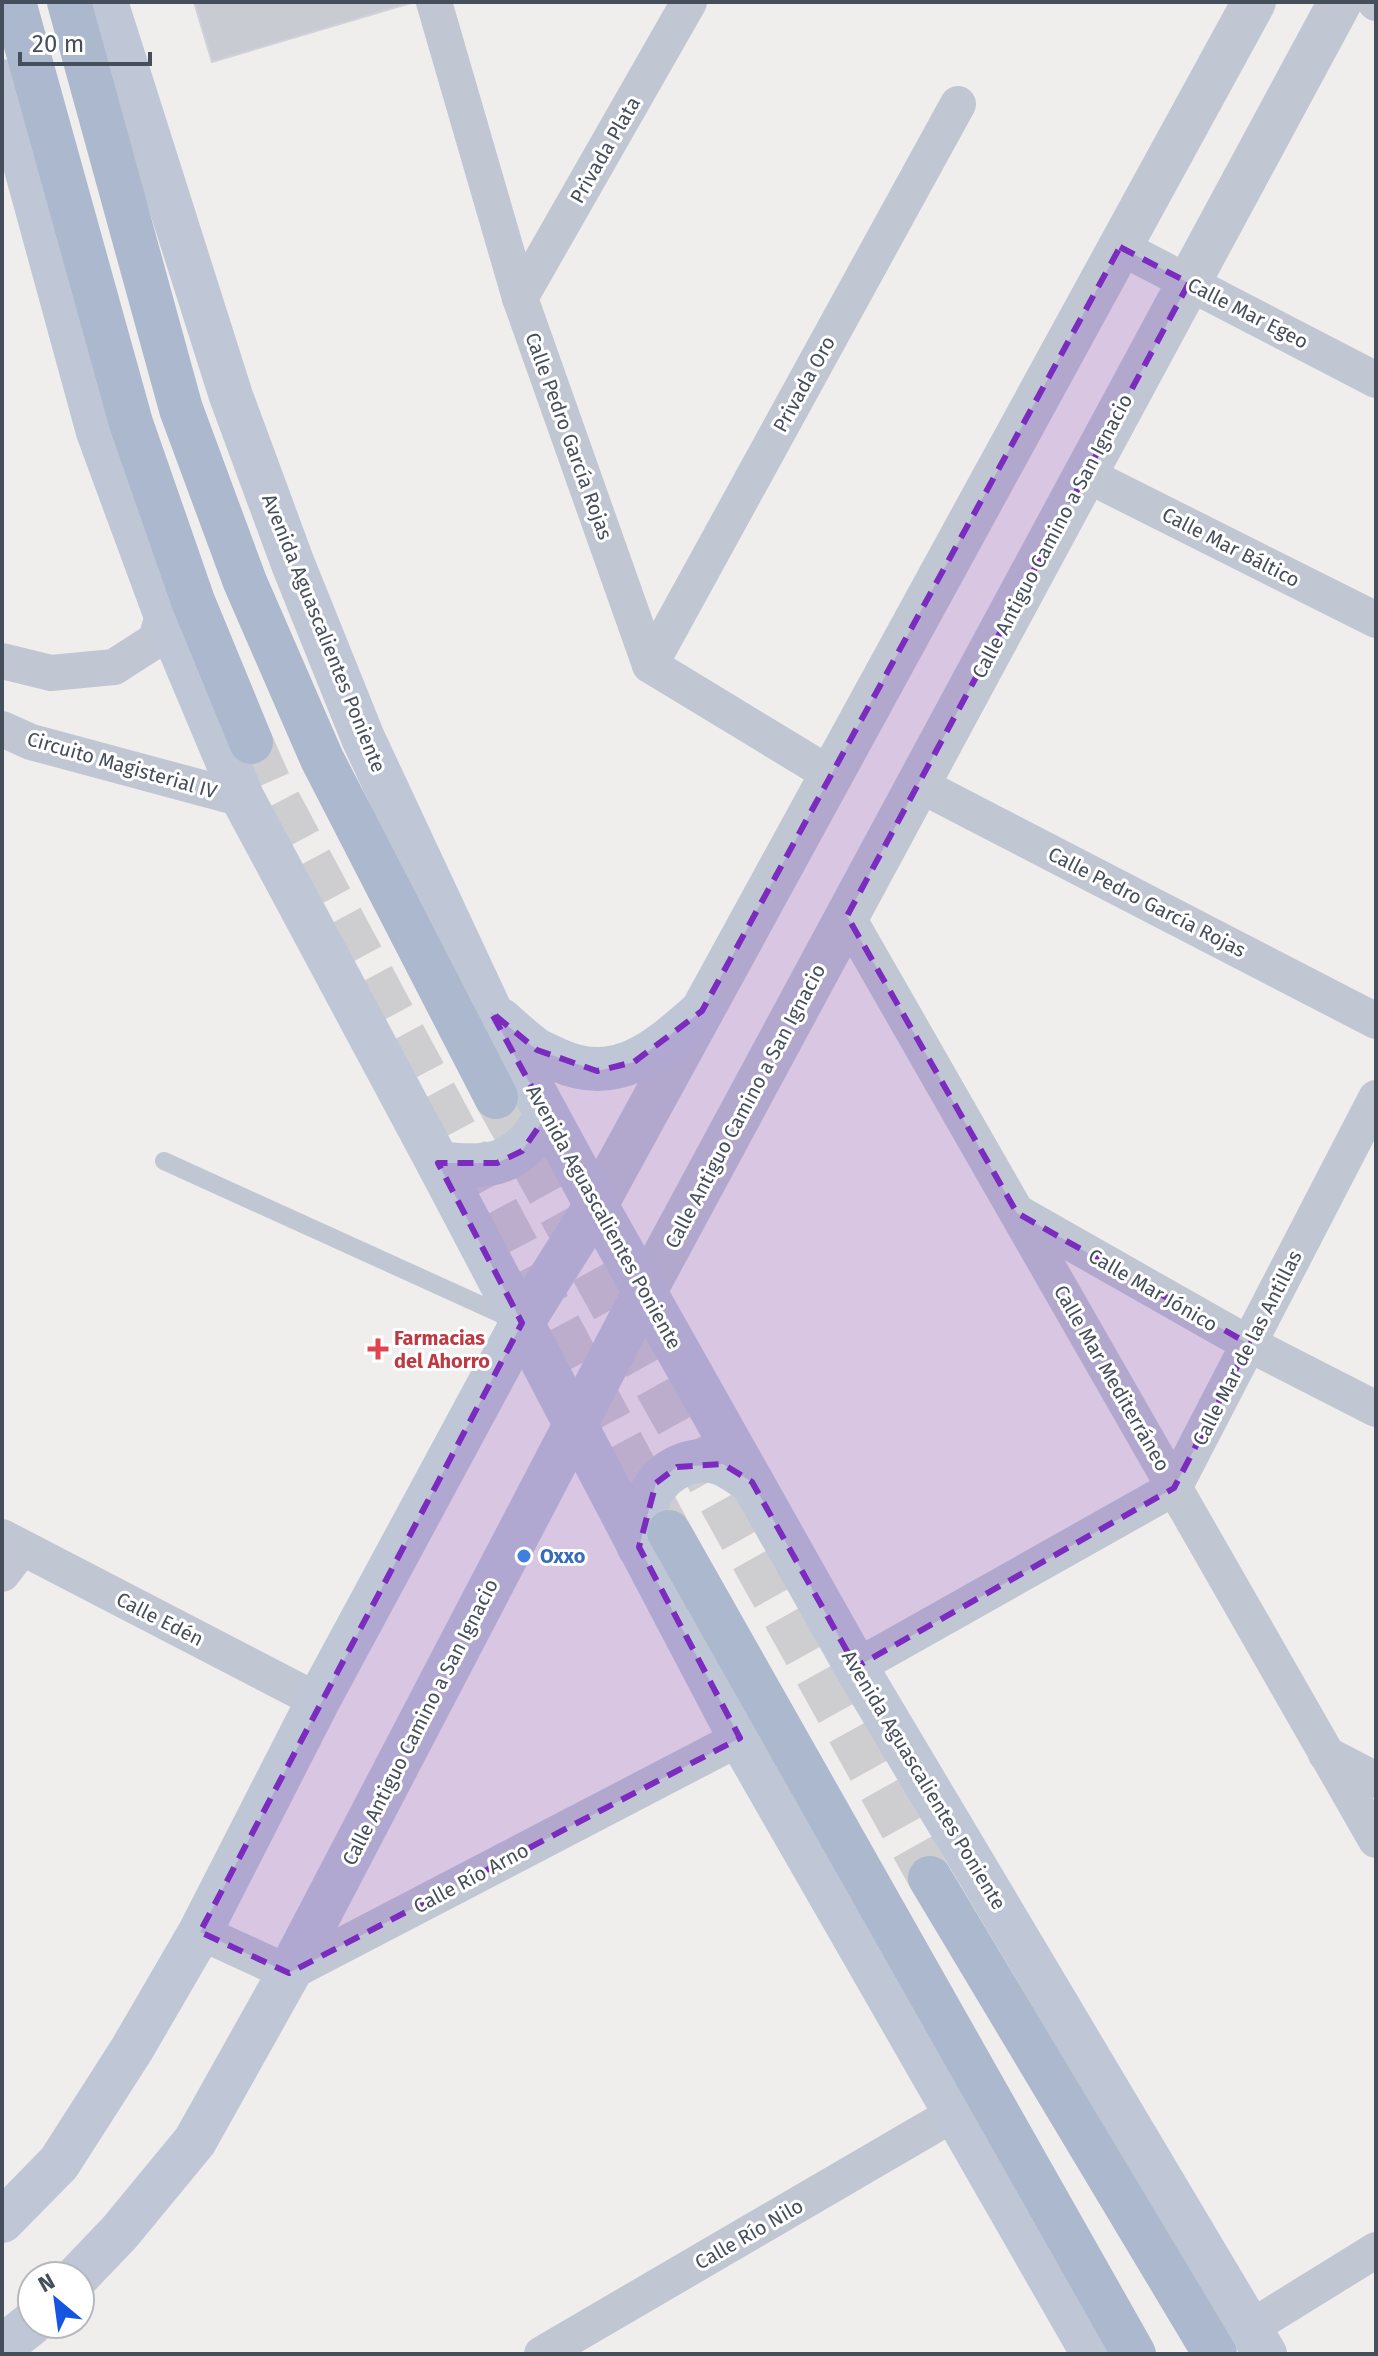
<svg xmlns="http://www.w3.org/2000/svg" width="1378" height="2356" viewBox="0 0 1378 2356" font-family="'Fira Sans',sans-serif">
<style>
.building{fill:#c9cbd3;stroke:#d1d2d9;stroke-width:2}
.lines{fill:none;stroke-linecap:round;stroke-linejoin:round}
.primary-tunnel{stroke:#cecdd0;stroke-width:44;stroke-dasharray:44 22;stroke-linecap:butt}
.service{stroke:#c0c7d3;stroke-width:18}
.minor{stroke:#c0c7d3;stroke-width:36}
.tertiary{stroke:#c0c7d3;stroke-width:44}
.secondary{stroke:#bfc7d7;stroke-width:44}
.primary{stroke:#acb8cd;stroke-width:44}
.marked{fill:#7b2cbf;fill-opacity:0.2;stroke:#7b2cbf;stroke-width:6;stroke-dasharray:16 10;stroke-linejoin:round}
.health-dot{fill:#e0444e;stroke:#fff;stroke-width:3}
.shop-dot{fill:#3f7fe0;stroke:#fff;stroke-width:3}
.labels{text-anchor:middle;stroke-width:6;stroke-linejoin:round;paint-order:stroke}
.street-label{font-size:20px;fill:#454e5b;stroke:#fff}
.health-label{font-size:20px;font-weight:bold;fill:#be3a42;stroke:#fff;text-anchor:start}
.shop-label{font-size:20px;font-weight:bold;fill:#366cbe;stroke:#fff;text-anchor:start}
</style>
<rect width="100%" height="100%" fill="#f0eded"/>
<!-- building -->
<path class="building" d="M194,2H414L212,62Z"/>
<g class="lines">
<!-- primary-tunnel -->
<g class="primary-tunnel">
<path d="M251,742L270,785L667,1528"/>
<path d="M496,1097L930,1878"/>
</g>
<!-- service -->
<path class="service" d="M164,1161L512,1319"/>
<!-- minor -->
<g class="minor">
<path d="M434,2L520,298L650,665L831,775"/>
<path d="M1375,2L1376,3"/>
<path d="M1120,247L1376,380"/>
<path d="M520,298L689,2"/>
<path d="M1085,474L1376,620"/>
<path d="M2,661L51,673L114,667L156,640L164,611"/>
<path d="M650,665L958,104"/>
<path d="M2,729L31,742L243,799"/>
<path d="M918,784L1376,1021"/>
<path d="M847,916L1376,1840"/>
<path d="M1020,1214L1249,1344L1376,1409"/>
<path d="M2,1537L318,1701"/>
<path d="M2,1574L22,1548"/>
<path d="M856,1667L1174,1488L1376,1098"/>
<path d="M1326,1754L1376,1780"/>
<path d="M200,1932L289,1973L740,1738"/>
<path d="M1250,2328L1376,2250"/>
<path d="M542,2354L955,2113"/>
</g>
<!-- tertiary -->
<g class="tertiary">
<path d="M596,1205L1254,2"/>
<path d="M645,1291L1340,2"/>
</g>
<!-- secondary -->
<g class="secondary">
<path d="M106,2L231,396L293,564L363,738L491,1012L596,1205L856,1667L1265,2354"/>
<path d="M2,81L98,432L164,611L243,799L438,1163L740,1738L1093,2354"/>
<path d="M501,1020C512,1030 523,1040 535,1049C542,1053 550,1056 558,1060C618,1087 659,1049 702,1011"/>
<path d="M438,1163C493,1170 519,1165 547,1115"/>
<path d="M639,1547C642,1533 643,1517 647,1504C656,1473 689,1454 720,1463C731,1467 742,1476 752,1482"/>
<path d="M2,2221L59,2163L132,2049L200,1932L318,1701L522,1323L596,1205"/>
<path d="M78,2276L120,2232L195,2141L289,1973L645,1291"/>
<path d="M2,2347L32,2323"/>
</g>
<!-- primary -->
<g class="primary">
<path d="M14,2L131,423L193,601L251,742"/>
<path d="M69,2L181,409L245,582L322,759L496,1097"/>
<path d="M669,1532L1134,2354"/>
<path d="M930,1878L1215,2354"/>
</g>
</g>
<!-- marked area -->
<path class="marked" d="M1120,247L1189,283L847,916L1017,1213L1249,1344L1174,1488L856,1667L752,1482L723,1464L677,1467L656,1483L639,1547L740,1738L289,1973L200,1932L522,1323L438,1163H497L522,1151L547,1115L491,1012L537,1050L597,1071L634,1062L702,1011Z"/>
<!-- markers -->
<path class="health-dot" d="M374 1337h8v8h8v8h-8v8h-8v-8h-8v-8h8z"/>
<circle class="shop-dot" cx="524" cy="1556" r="8"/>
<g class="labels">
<!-- street labels -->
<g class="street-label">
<text transform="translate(605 150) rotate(-60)" y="7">Privada Plata</text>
<text transform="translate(1248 313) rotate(27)" y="7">Calle Mar Egeo</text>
<text transform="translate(804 384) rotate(-61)" y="7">Privada Oro</text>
<text transform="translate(569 436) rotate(70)" y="7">Calle Pedro García Rojas</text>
<text transform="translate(1052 536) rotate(-62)" y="7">Calle Antiguo Camino a San Ignacio</text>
<text transform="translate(1231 547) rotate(27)" y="7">Calle Mar Báltico</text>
<text transform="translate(324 633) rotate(68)" y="7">Avenida Aguascalientes Poniente</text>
<text transform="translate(122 765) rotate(16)" y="7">Circuito Magisterial IV</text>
<text transform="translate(1147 902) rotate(27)" y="7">Calle Pedro García Rojas</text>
<text transform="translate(745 1106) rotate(-62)" y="7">Calle Antiguo Camino a San Ignacio</text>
<text transform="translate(604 1217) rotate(61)" y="7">Avenida Aguascalientes Poniente</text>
<text transform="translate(1153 1290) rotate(30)" y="7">Calle Mar Jónico</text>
<text transform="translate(1247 1348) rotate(-63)" y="7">Calle Mar de las Antillas</text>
<text transform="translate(1112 1378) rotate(60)" y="7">Calle Mar Mediterráneo</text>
<text transform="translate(160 1619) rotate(27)" y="7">Calle Edén</text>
<text transform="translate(420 1722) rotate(-63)" y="7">Calle Antiguo Camino a San Ignacio</text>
<text transform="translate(924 1780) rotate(59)" y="7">Avenida Aguascalientes Poniente</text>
<text transform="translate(471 1878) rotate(-28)" y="7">Calle Río Arno</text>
<text transform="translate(749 2234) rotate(-30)" y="7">Calle Río Nilo</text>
</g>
<!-- health labels -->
<g class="health-label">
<text x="394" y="1345">Farmacias<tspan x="394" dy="23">del Ahorro</tspan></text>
</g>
<!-- shop labels -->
<g class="shop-label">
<text x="540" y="1563">Oxxo</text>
</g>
</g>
<!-- border -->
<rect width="1378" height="2356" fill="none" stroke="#454e5b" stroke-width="8"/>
<!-- north arrow -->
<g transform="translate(56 2300) rotate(331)"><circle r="38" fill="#ffffff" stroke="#b5b8bd" stroke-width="2"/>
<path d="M0-6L14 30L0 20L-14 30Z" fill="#1555e2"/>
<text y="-12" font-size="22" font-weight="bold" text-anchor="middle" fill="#454e5b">N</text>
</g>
<!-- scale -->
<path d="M20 52v12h130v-12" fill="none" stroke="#454e5b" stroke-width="4"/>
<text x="32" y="52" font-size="24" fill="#454e5b" stroke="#ffffff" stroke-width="6" paint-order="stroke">20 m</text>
</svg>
